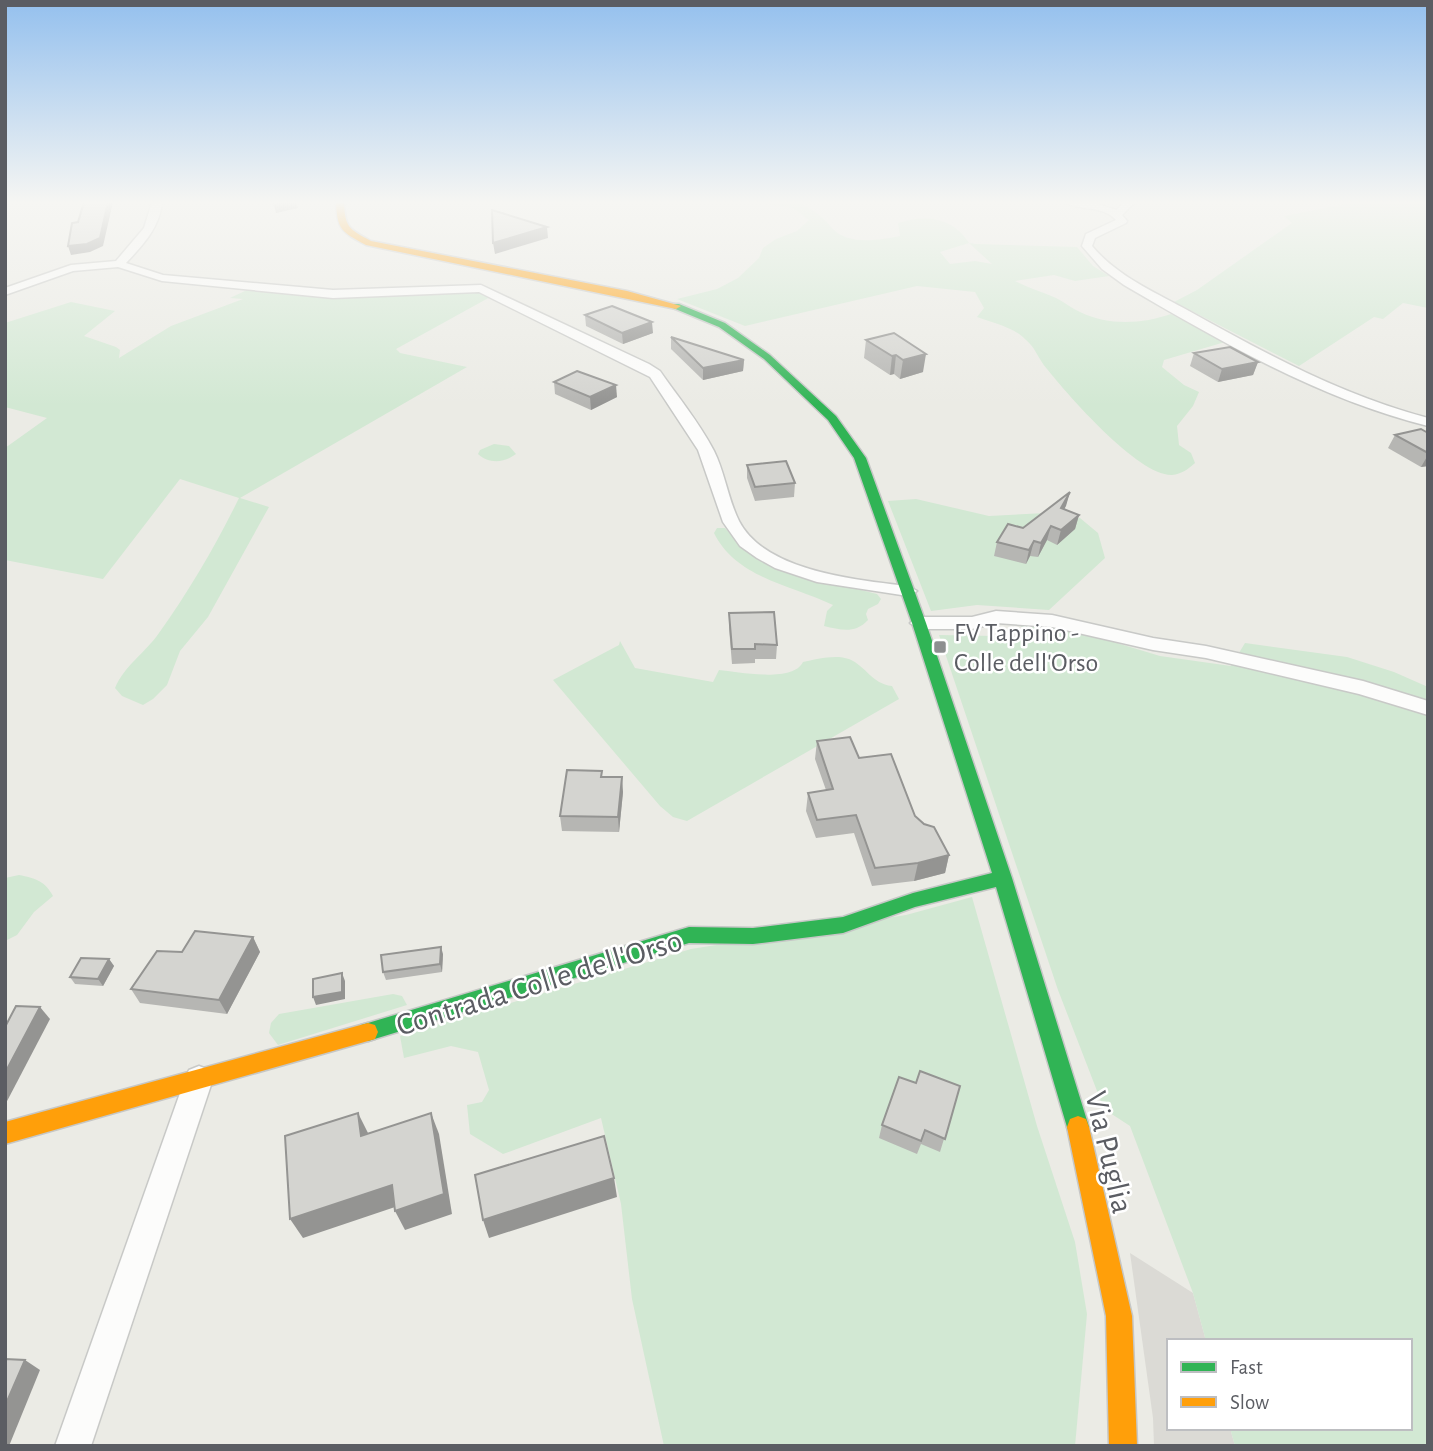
<svg xmlns="http://www.w3.org/2000/svg" width="1433" height="1451" viewBox="0 0 1433 1451" font-family="'Alegreya Sans',sans-serif">
<style>
.industrial{fill:#dbdad5}
.green{fill:#d2e8d3;fill-rule:evenodd}
.lines{fill:none;stroke-linecap:round;stroke-linejoin:round}
.street-casing{stroke:#c8c9c7;stroke-width:3}
.fast-casing{stroke:#c6c7c6;stroke-width:3}
.slow-casing{stroke:#c6c7c6;stroke-width:3}
.street{fill:#fcfcfb;fill-rule:evenodd}
.fast{fill:#30b455;fill-rule:evenodd}
.slow{fill:#ff9f0a;fill-rule:evenodd}
.wall{fill:#b6b6b3}
.shaded-wall{fill:#949492}
.building{fill:#d4d4d0;stroke:#949492;stroke-width:2}
.poi-dot{fill:#8d8f90;stroke:#fff;stroke-width:2.5}
.labels{text-anchor:middle;stroke-width:5;stroke-linejoin:round;paint-order:stroke}
.poi-label{font-size:26px;fill:#5b5d63;stroke:#fff;text-anchor:start}
.near-street-label{font-size:32px;fill:#5b5d63;stroke:#fff}
</style>
<rect width="100%" height="100%" fill="#ebebe5"/>
<!-- industrial -->
<path class="industrial" d="M1130,1253L1193,1293L1206,1341H1169V1428H1230L1235,1446H1154L1153,1418Z"/>
<!-- green -->
<g class="green">
<path d="M754,202C769,202 789,198 803,205C814,210 825,219 832,228C848,246 880,240 900,236L898,223C925,214 953,217 969,243L976,244L1077,247L1093,266L1109,276L1075,281L1054,275L1015,281C1028,288 1042,292 1056,298C1064,302 1071,308 1080,312C1109,326 1142,324 1171,314L1225,342L1164,360L1162,367L1184,385L1199,392L1193,406L1177,426L1179,445L1191,453L1195,463C1188,469 1182,474 1172,475C1138,476 1068,395 1047,369C1038,359 1036,348 1025,339C1013,327 993,323 977,317L984,308L975,292L917,286L745,326L677,299L717,289L738,278L759,258L763,248L776,239L797,231L809,220L793,208ZM969,243L992,264L975,261L950,264L940,252Z"/>
<path d="M1356,202H1428V308L1403,303L1383,319L1374,317L1299,366L1174,302L1197,290L1292,223L1284,216Z"/>
<path d="M247,290L322,295L479,292L492,296L396,349L400,353L467,367L240,498L269,507L208,617L180,651L167,685L153,699L143,705L122,696L115,688C125,665 145,653 159,633C189,591 216,545 239,498L180,479L103,579L5,560V448L47,418L5,407V323L71,302L115,311L84,336L116,347L120,350L119,358L171,326L243,299L230,298Z"/>
<path d="M494,444L509,446L516,454C504,463 489,464 478,454L480,450Z"/>
<path d="M916,499L989,516L1046,513L1080,518L1098,533L1105,558L1049,610L977,605L931,611L888,501Z"/>
<path d="M717,528H725C733,536 738,545 747,552C783,579 835,582 877,594L881,599L878,604L868,609L866,614L868,620C855,634 841,630 824,626L827,611L833,605C791,585 736,578 714,533Z"/>
<path d="M1019,625L1077,631L1160,656L1231,666L1245,643L1347,657L1394,672L1428,687V1446H1235L1230,1428H1410V1341H1206L1193,1293L1130,1126L1104,1109L1058,990L939,635L995,636L1044,643Z"/>
<path d="M620,641L635,668L713,682L719,670C739,672 793,683 803,662C816,659 836,654 849,659C866,666 872,684 892,686L899,699L687,821L673,817L660,806L553,680L619,645Z"/>
<path d="M19,875C35,878 45,881 53,896L34,912L17,935L5,941V878Z"/>
<path d="M972,897L1037,1126L1075,1242L1087,1314L1075,1446H664L632,1299L621,1204L601,1118L503,1154L470,1134L467,1105L482,1102L489,1090L478,1052L451,1046L404,1058L400,1036L691,949L906,915Z"/>
<path d="M393,994L402,996L407,1005L278,1045L269,1033L271,1023L279,1014Z"/>
</g>
<g class="lines">
<!-- street casing -->
<g class="street-casing">
<g id="street">
<path d="M152,202H162C160,227 143,245 126,263L163,275L333,290L481,285L649,364L660,371C678,397 699,422 714,451C725,473 728,499 739,521C765,572 858,580 908,586L917,591L908,596L817,582L775,568L757,558L740,546L723,522L698,450L650,377L479,292L333,298L162,281L118,267L73,271L5,295V288L71,265L116,261L144,228Z"/>
<path d="M1064,202H1092L1116,210L1125,202H1135L1122,215L1127,221L1126,223L1095,238L1092,246C1118,277 1155,292 1189,311C1266,354 1342,395 1428,418V426C1319,399 1220,341 1124,285L1102,269L1082,246L1086,234L1116,220C1103,205 1079,211 1064,202Z"/>
<path d="M996,611L1052,615L1153,638L1206,646L1363,681L1428,701V715L1359,694L1206,658L1153,650L1052,627L996,623L972,629H919L910,623L919,617H972Z"/>
<path d="M199,1066L209,1070L213,1079L91,1446H55L185,1079L189,1070Z"/>
</g>
</g>
<!-- fast casing -->
<g class="fast-casing">
<path id="fast" d="M673,304H679L725,323L770,355L836,416L866,458L926,623L1012,878L1089,1127L1086,1135L1078,1138L1070,1135L1067,1127L996,887L915,907L843,933L753,944L689,943L368,1041L361,1039L358,1032L361,1025L368,1023L689,927L753,928L843,917L913,893L992,873L912,623L854,458L828,420L764,359L719,327L673,308Z"/>
</g>
<!-- slow casing -->
<g class="slow-casing">
<g id="slow">
<path d="M336,202H344C345,228 349,229 371,241L627,291L681,306L676,309L366,245C342,232 337,230 336,202Z"/>
<path d="M368,1023L375,1025L378,1032L375,1039L368,1041L5,1144V1122Z"/>
<path d="M1078,1116L1086,1119L1089,1127L1132,1316L1137,1446H1109L1106,1316L1067,1127L1070,1119Z"/>
</g>
</g>
<!-- street -->
<use href="#street" class="street"/>
<!-- fast -->
<use href="#fast" class="fast"/>
<!-- slow -->
<use href="#slow" class="slow"/>
</g>
<!-- wall -->
<g class="wall">
<path d="M585,315L653,333L623,344L586,326Z"/>
<path d="M894,333L923,372L900,379L894,374L890,375L864,358L866,340Z"/>
<path d="M671,337L744,360L743,371L703,380L671,349Z"/>
<path d="M1194,353L1258,362L1253,375L1218,382L1190,366Z"/>
<path d="M554,382L617,397L591,410L555,394Z"/>
<path d="M1428,433V466L1421,467L1388,448L1395,435Z"/>
<path d="M747,465L795,483L794,497L755,501L747,478Z"/>
<path d="M1070,492L1064,510L1079,515L1075,529L1057,545L1047,540L1038,557L1030,556L1026,564L994,556L997,542L1023,528Z"/>
<path d="M729,613L777,645L776,659H755V663L732,664L729,628Z"/>
<path d="M817,741L859,758L915,816L949,855L945,873L914,881L872,886L854,833L816,838L806,811L808,793L826,790L815,759Z"/>
<path d="M623,792L619,832L562,831L560,816Z"/>
<path d="M253,937L260,952L227,1014L140,1003L131,989L182,952Z"/>
<path d="M443,954L442,972L386,980L383,972Z"/>
<path d="M109,959L114,966L103,986L75,984L70,977Z"/>
<path d="M916,1083L960,1086L940,1152L921,1144L917,1154L879,1138L882,1125Z"/>
</g>
<!-- shaded-wall -->
<g class="shaded-wall">
<path d="M108,202H113L103,246L90,252L71,255L68,246Z"/>
<path d="M288,202H296L298,208L276,213L274,205Z"/>
<path d="M547,227L548,238L495,254L493,243Z"/>
<path d="M652,322L653,333L623,344L622,333Z"/>
<path d="M926,354L923,372L900,379L903,360Z"/>
<path d="M896,355L894,374L890,375L892,356Z"/>
<path d="M744,360L743,371L703,380V368Z"/>
<path d="M1258,362L1253,375L1218,382L1222,369Z"/>
<path d="M616,385L617,397L591,410L590,397Z"/>
<path d="M1428,455V466L1421,467Z"/>
<path d="M1070,492L1066,506L1057,522L1061,508Z"/>
<path d="M1079,515L1075,529L1057,545L1061,530Z"/>
<path d="M1051,526L1047,540L1038,557L1041,543Z"/>
<path d="M1034,541L1030,556L1026,564L1029,550Z"/>
<path d="M622,777L623,792L619,832L618,817Z"/>
<path d="M949,855L945,873L914,881L918,863Z"/>
<path d="M253,937L260,952L227,1014L219,1000Z"/>
<path d="M441,947L443,954L442,972L440,964Z"/>
<path d="M109,959L114,966L103,986L98,979Z"/>
<path d="M342,973L345,981V999L316,1005L313,997Z"/>
<path d="M40,1007L50,1019L5,1105V1073Z"/>
<path d="M358,1113L368,1133L361,1136Z"/>
<path d="M431,1113L439,1134L452,1214L405,1230L395,1211Z"/>
<path d="M614,1178L617,1197L489,1238L483,1220Z"/>
<path d="M392,1185L401,1205L303,1238L290,1219Z"/>
<path d="M25,1360L40,1370L9,1446H5V1406Z"/>
</g>
<!-- building -->
<g class="building">
<path d="M84,202H108L100,238L87,244L68,246L72,223L78,222Z"/>
<path d="M272,202H288L274,205Z"/>
<path d="M492,210L547,227L493,243Z"/>
<path d="M612,306L652,322L622,333L585,315Z"/>
<path d="M894,333L926,354L903,360L896,355L892,356L866,340Z"/>
<path d="M671,337L744,360L703,368Z"/>
<path d="M1230,347L1258,362L1222,369L1194,353Z"/>
<path d="M577,371L616,385L590,397L554,382Z"/>
<path d="M1421,429L1428,433V453L1395,435Z"/>
<path d="M786,461L795,483L755,487L747,465Z"/>
<path d="M1070,492L1061,508L1079,515L1061,530L1051,526L1041,543L1034,541L1029,550L997,542L1008,524L1023,528Z"/>
<path d="M774,612L777,645L755,644V649H732L729,613Z"/>
<path d="M850,737L859,758L891,754L915,816L924,824L934,827L949,855L918,863L875,868L856,815L817,820L808,793L833,789L817,741Z"/>
<path d="M567,770L602,771L601,777H622L618,817L560,816Z"/>
<path d="M195,931L253,937L219,1000L131,989L157,951L182,952Z"/>
<path d="M441,947L440,964L383,972L381,955Z"/>
<path d="M81,958L109,959L98,979L70,977Z"/>
<path d="M342,973V992L313,997V979Z"/>
<path d="M16,1006L40,1007L5,1073V1027Z"/>
<path d="M920,1071L960,1086L945,1139L925,1130L921,1141L882,1125L899,1077L916,1083Z"/>
<path d="M358,1113L361,1136L431,1113L444,1194L395,1211L392,1185L290,1219L285,1136Z"/>
<path d="M604,1136L614,1178L483,1220L475,1175Z"/>
<path d="M5,1359L25,1360L5,1406Z"/>
</g>
<!-- sky -->
<linearGradient id="sky" x2="0" y2="1"><stop stop-color="#94c0ee"/><stop offset="0.5" stop-color="#f6f6f3"/><stop offset="1" stop-color="#f6f6f3" stop-opacity="0"/></linearGradient>
<rect width="1433" height="405" fill="url(#sky)"/>
<!-- markers -->
<rect class="poi-dot" x="933" y="640" width="14" height="14" rx="3.5"/>
<g class="labels">
<!-- poi labels -->
<g class="poi-label">
<text x="954" y="641">FV Tappino -<tspan x="954" dy="30">Colle dell'Orso</tspan></text>
</g>
<!-- near-street labels -->
<g class="near-street-label">
<text transform="translate(539 982) rotate(-17)" y="11">Contrada Colle dell'Orso</text>
<text transform="translate(1110 1152) rotate(77)" y="11">Via Puglia</text>
</g>
</g>
<!-- border -->
<rect width="1433" height="1451" fill="none" stroke="#5b5d63" stroke-width="14"/>
<!-- legend -->
<rect x="1167" y="1339" width="245" height="91" fill="#ffffff" stroke="#bdbec1" stroke-width="2"/>
<rect x="1181" y="1362" width="35" height="10" fill="#30b455" stroke="#bdbec1" stroke-width="2"/>
<text x="1230" y="1374" font-size="21" fill="#5b5d63">Fast</text>
<rect x="1181" y="1397" width="35" height="10" fill="#ff9f0a" stroke="#bdbec1" stroke-width="2"/>
<text x="1230" y="1409" font-size="21" fill="#5b5d63">Slow</text>
</svg>
